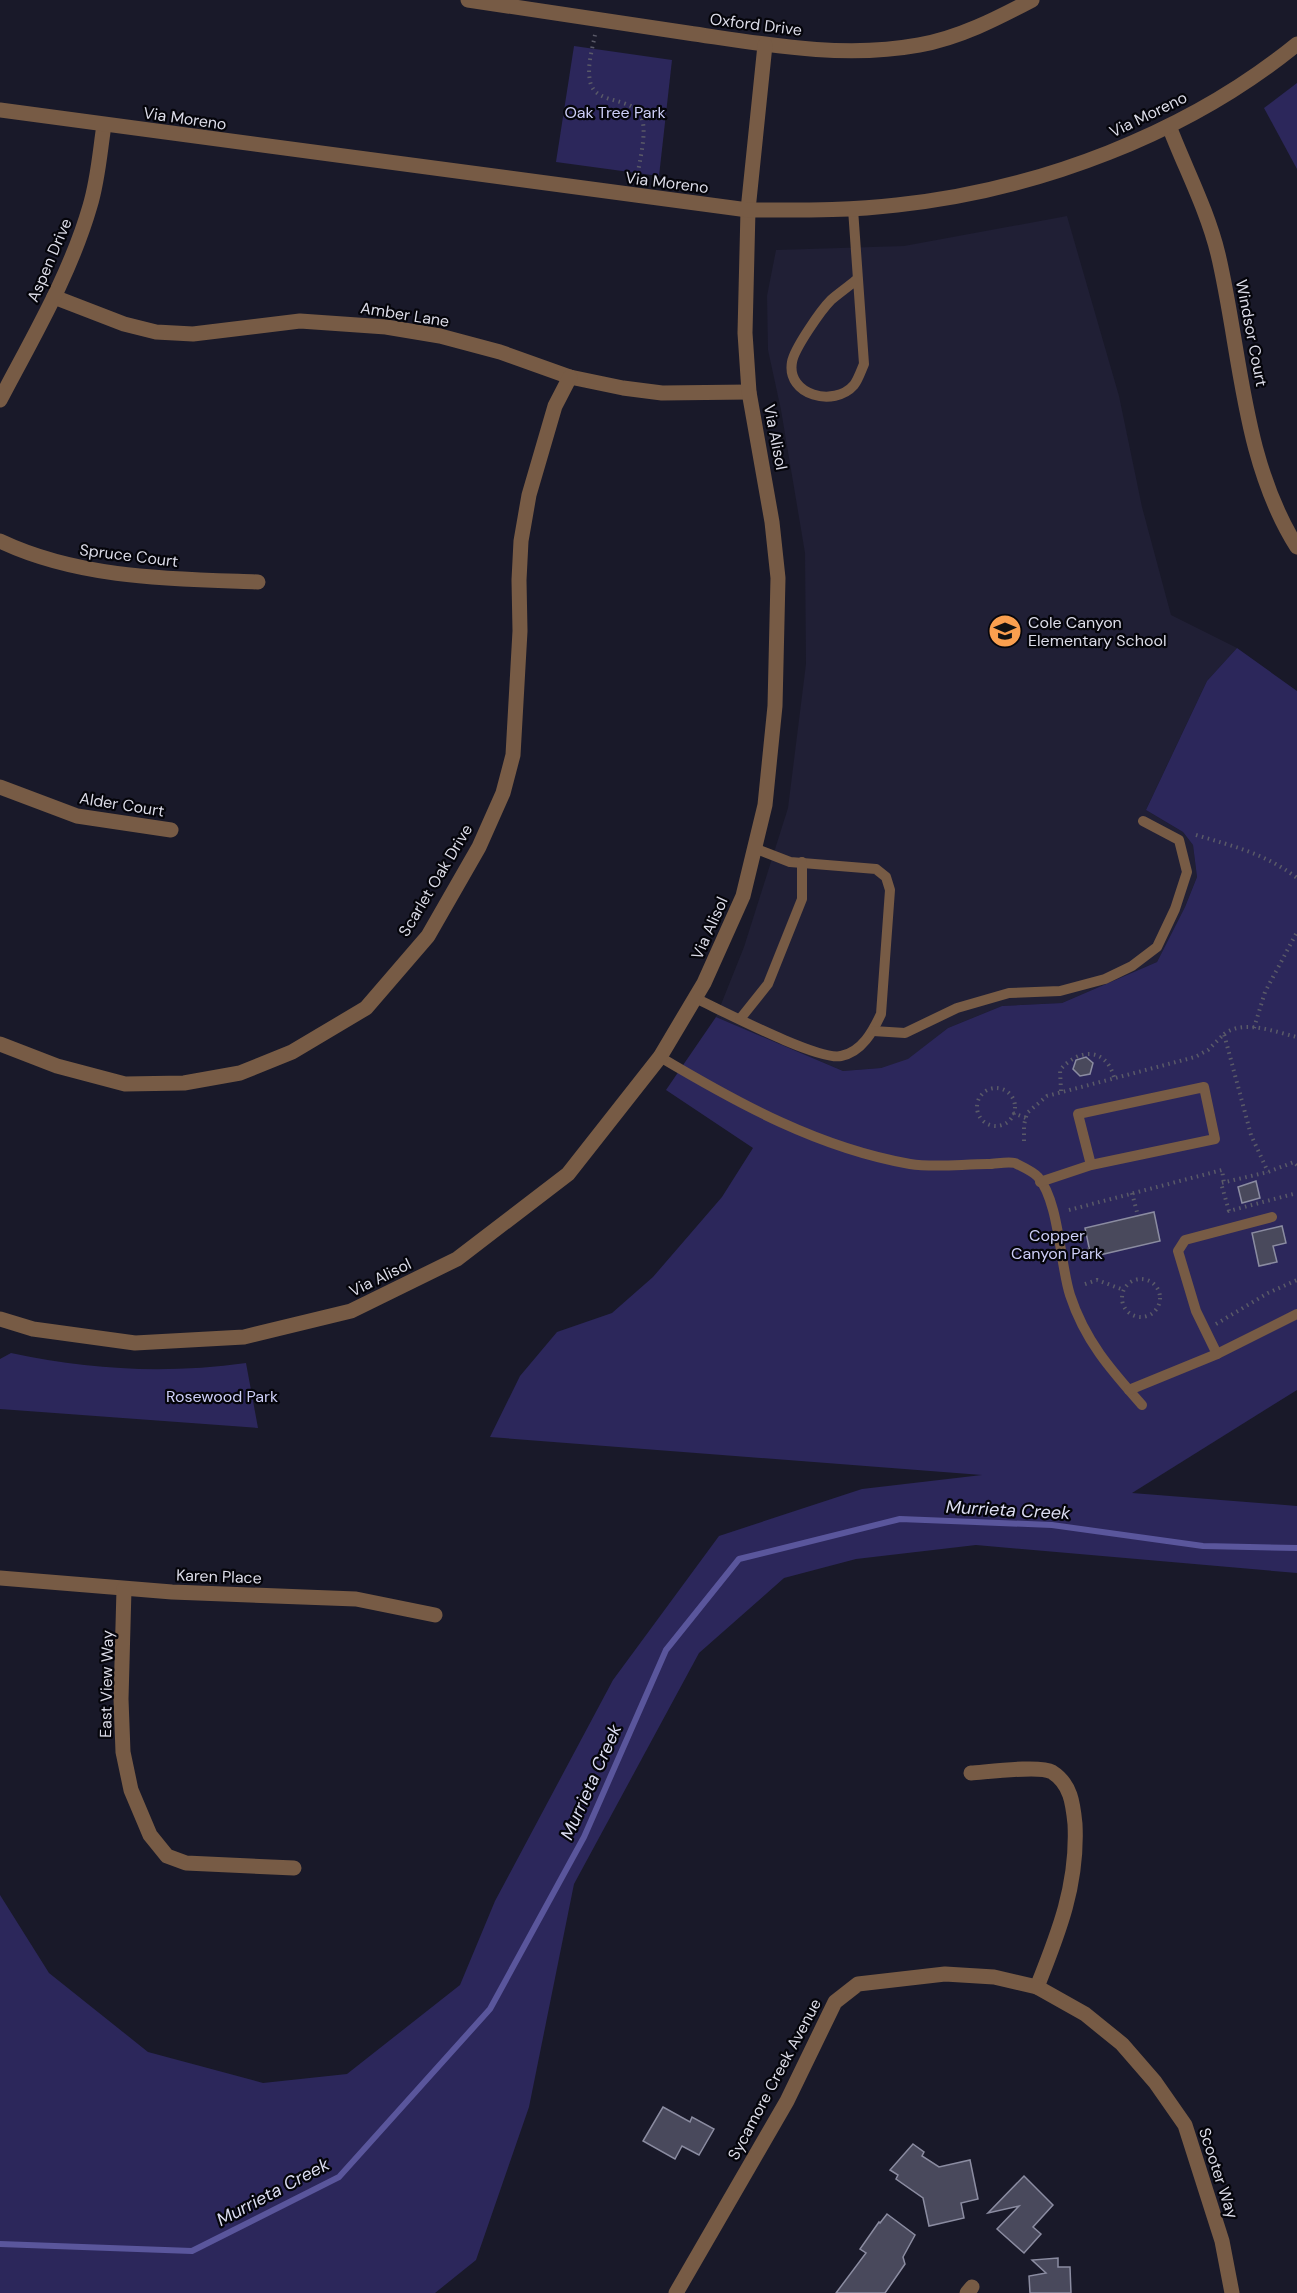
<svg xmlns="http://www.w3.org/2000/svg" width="1297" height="2293" viewBox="0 0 1297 2293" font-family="'DM Sans',sans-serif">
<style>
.built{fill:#201f35}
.green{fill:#2c275b}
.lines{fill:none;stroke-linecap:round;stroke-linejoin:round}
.stream{stroke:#5a569c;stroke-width:6}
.building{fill:#49495c;stroke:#8b8ca1;stroke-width:1.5}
.path{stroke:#5a5a68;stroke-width:4;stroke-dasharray:1.5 4.5;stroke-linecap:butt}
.service{stroke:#775b45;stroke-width:10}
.minor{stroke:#775b45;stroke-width:15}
.tertiary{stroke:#775b45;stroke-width:15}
.labels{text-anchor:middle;stroke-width:4.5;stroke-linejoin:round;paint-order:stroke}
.street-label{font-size:16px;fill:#dcdce8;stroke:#05050b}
.park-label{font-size:16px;fill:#cdcef7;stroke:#05050b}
.poi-label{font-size:16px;fill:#dcdce8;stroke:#05050b;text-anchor:start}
.water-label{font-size:18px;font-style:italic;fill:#dcddf1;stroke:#05050b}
</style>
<rect width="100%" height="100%" fill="#191929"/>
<!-- built -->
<path class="built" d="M1067,216L1119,396L1142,507L1171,615L1237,648L1207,681L1146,810L1183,832L1193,845L1197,877L1185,907L1157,962L1062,1003L1002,1006L948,1028L908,1060L881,1068L843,1071L716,1017L744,947L788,808L806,664L805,553L781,410L768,350L767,296L776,250L904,246Z"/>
<!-- green -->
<g class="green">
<path d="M574,46L672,60L659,176L556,162Z"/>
<path d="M1297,83V169L1264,108Z"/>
<path d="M1237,648L1297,691V1390L1132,1493L1297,1506V1573L976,1545L856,1559L784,1578L699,1653L574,1884L529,2107L476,2260L435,2293H0V1895L49,1973L148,2052L263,2083L347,2074L460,1985L495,1901L613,1680L719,1536L862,1489L982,1475L490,1437L520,1376L557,1332L612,1313L653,1277L722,1197L753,1148L666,1090L716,1017L843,1071L881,1068L908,1059L948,1028L1002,1006L1062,1003L1157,962L1185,907L1197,877L1193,845L1183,832L1146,810L1207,681Z"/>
<path d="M11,1353C90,1370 166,1374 246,1363L258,1428L0,1409V1359Z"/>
</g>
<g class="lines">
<!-- stream -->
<path class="stream" d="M0,2244L192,2251L339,2177L490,2009L584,1837L666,1650L739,1559L900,1519L1052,1525L1203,1546L1297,1548"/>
</g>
<!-- building -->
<g class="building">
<path d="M1086,1057L1093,1063L1090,1074L1080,1076L1073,1069L1076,1060Z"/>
<path d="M1256,1181L1260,1198L1242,1203L1238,1187Z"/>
<path d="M1154,1212L1160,1241L1091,1257L1085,1228Z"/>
<path d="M1282,1226L1286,1243L1273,1246L1277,1262L1259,1266L1252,1233Z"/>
<path d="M663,2107L690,2122L692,2117L714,2129L699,2155L682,2146L675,2159L643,2141Z"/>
<path d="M913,2144L924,2152L922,2156L939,2167L970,2160L978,2199L961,2203L964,2218L929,2226L923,2198L896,2179L898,2175L890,2170Z"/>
<path d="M1024,2176L1053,2205L1033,2227L1041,2234L1024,2253L997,2229L1019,2206L988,2213Z"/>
<path d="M887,2214L915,2235L903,2257L905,2264L885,2293H836L866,2253L860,2249L879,2222L880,2223Z"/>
<path d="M1058,2258V2267H1070L1071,2293H1030L1029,2276L1046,2273L1032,2260Z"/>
</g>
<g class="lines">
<!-- path -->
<g class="path">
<path d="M595,35C592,50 587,66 590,81C595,107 633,94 642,119C647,134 639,163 637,178"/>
<path d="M1196,835C1233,846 1266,854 1297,878"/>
<path d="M1254,1028L1265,992L1297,932"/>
<path d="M1224,1034C1244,1019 1275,1032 1297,1037"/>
<circle cx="996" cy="1107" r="19"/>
<path d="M1061,1091L1060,1070C1078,1049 1105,1046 1114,1077"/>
<path d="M1013,1113L1026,1118"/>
<path d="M1024,1141V1125L1027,1113L1047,1096L1195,1057L1208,1050L1224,1034L1251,1135L1268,1172"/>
<path d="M1297,1165L1294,1162L1268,1172L1221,1183L1229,1211L1297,1193"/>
<path d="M1132,1193L1138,1216"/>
<path d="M1069,1210L1222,1170L1224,1183"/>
<path d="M1076,1252L1090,1249"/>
<circle cx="1141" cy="1298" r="19"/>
<path d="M1085,1284L1097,1280L1124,1290"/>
<path d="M1216,1324L1268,1293L1297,1280"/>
</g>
<!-- service -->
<g class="service">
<path d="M853,209L864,364C861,371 858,380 854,385C834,408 786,395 792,362C794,349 821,310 831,300C839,293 848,287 856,280"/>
<path d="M695,998C721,1010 818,1061 841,1056C862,1052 873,1031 881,1014L890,890L886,877L876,869L790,862L754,848"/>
<path d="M740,1019L768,984L802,899V862"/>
<path d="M873,1031L905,1033L957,1008L1009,993L1060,991L1105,979L1132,966L1157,947L1175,909L1187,872L1179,840L1143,821"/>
<path d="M660,1057C739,1104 819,1148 910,1164C935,1168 962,1164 988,1164C996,1164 1007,1161 1015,1163C1021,1166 1034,1172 1038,1177C1059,1201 1060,1264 1070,1295C1085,1341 1111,1370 1142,1405"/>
<path d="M1040,1182L1091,1165L1215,1139L1204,1087L1078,1114L1091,1165"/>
<path d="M1217,1354L1196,1311L1178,1251L1185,1240L1272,1217"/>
<path d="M1129,1390L1217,1354L1297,1314"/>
</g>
<!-- minor -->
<g class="minor">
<path d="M468,0C542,11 615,22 688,33C764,44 842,59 919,45C959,38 996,19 1032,0"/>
<path d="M1169,126C1185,168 1207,209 1218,254C1241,351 1242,460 1297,547"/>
<path d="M54,297L124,324L156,332L193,334L300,321L386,327L440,336L500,352L570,377L623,388L662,393L749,392"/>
<path d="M0,400C33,337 70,275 90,206C98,180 100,151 104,125"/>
<path d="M0,541C80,579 172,579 258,582"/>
<path d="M0,787L77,816L171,830"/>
<path d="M0,1044L57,1066L125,1084L184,1083L240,1073L292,1052L366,1008L428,936L479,847L503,793L513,755L520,631L519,580L521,541L529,495L555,406L570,377"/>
<path d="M0,1319L33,1329L135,1343L244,1337L351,1311L457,1259L568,1174L660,1057L704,983L743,896L765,805L775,706L778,578L772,522L749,392L745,333L748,210L765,45"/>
<path d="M0,1578L172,1592L356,1599L435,1615"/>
<path d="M124,1589L121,1699L123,1752L131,1790L150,1835L167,1856L186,1863L294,1868"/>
<path d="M971,1773C987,1772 1040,1765 1052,1772C1071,1784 1073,1804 1075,1824C1078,1884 1059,1932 1037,1987"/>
<path d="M676,2293L787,2101L835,2002L858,1984L945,1974L994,1977L1037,1987L1085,2014L1122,2044L1155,2082L1185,2125L1222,2241L1232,2293"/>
<path d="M967,2293L972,2287"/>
</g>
<!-- tertiary -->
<path class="tertiary" d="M0,110L748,210C798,210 848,211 897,205C1038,190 1187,134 1297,44"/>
</g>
<!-- icons -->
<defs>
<g id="school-disc" transform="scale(1.725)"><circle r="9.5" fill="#fa9f4f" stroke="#05050b"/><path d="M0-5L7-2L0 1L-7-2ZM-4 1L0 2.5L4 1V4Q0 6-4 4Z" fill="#111"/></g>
</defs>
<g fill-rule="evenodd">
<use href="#school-disc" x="1005" y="631"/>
</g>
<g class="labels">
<!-- street labels -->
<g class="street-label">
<text transform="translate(756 24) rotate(7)" y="6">Oxford Drive</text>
<text transform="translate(1148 114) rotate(-26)" y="6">Via Moreno</text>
<text transform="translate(185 118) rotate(8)" y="6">Via Moreno</text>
<text transform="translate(667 182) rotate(7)" y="6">Via Moreno</text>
<text transform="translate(49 260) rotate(-67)" y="6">Aspen Drive</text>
<text transform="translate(405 314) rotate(9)" y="6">Amber Lane</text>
<text transform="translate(1252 333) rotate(79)" y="6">Windsor Court</text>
<text transform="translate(776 437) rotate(79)" y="6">Via Alisol</text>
<text transform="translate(129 555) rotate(7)" y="6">Spruce Court</text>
<text transform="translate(122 804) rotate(9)" y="6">Alder Court</text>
<text transform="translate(435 880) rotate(-59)" y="6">Scarlet Oak Drive</text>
<text transform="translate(709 928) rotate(-66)" y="6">Via Alisol</text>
<text transform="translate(380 1277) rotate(-26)" y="6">Via Alisol</text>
<text transform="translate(219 1576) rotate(2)" y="6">Karen Place</text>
<text transform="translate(106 1684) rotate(-89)" y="6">East View Way</text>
<text transform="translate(774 2079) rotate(-62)" y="6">Sycamore Creek Avenue</text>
<text transform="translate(1219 2173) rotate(72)" y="6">Scooter Way</text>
</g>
<!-- park labels -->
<g class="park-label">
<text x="615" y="118">Oak Tree Park</text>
<text x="1057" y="1241">Copper<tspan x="1057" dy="18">Canyon Park</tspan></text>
<text x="222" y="1402">Rosewood Park</text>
</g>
<!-- poi labels -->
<g class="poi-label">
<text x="1028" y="628">Cole Canyon<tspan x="1028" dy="18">Elementary School</tspan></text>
</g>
<!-- water labels -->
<g class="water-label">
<text transform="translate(1008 1510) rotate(3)" y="6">Murrieta Creek</text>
<text transform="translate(591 1782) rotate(-66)" y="6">Murrieta Creek</text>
<text transform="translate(273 2192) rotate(-28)" y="6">Murrieta Creek</text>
</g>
</g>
</svg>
